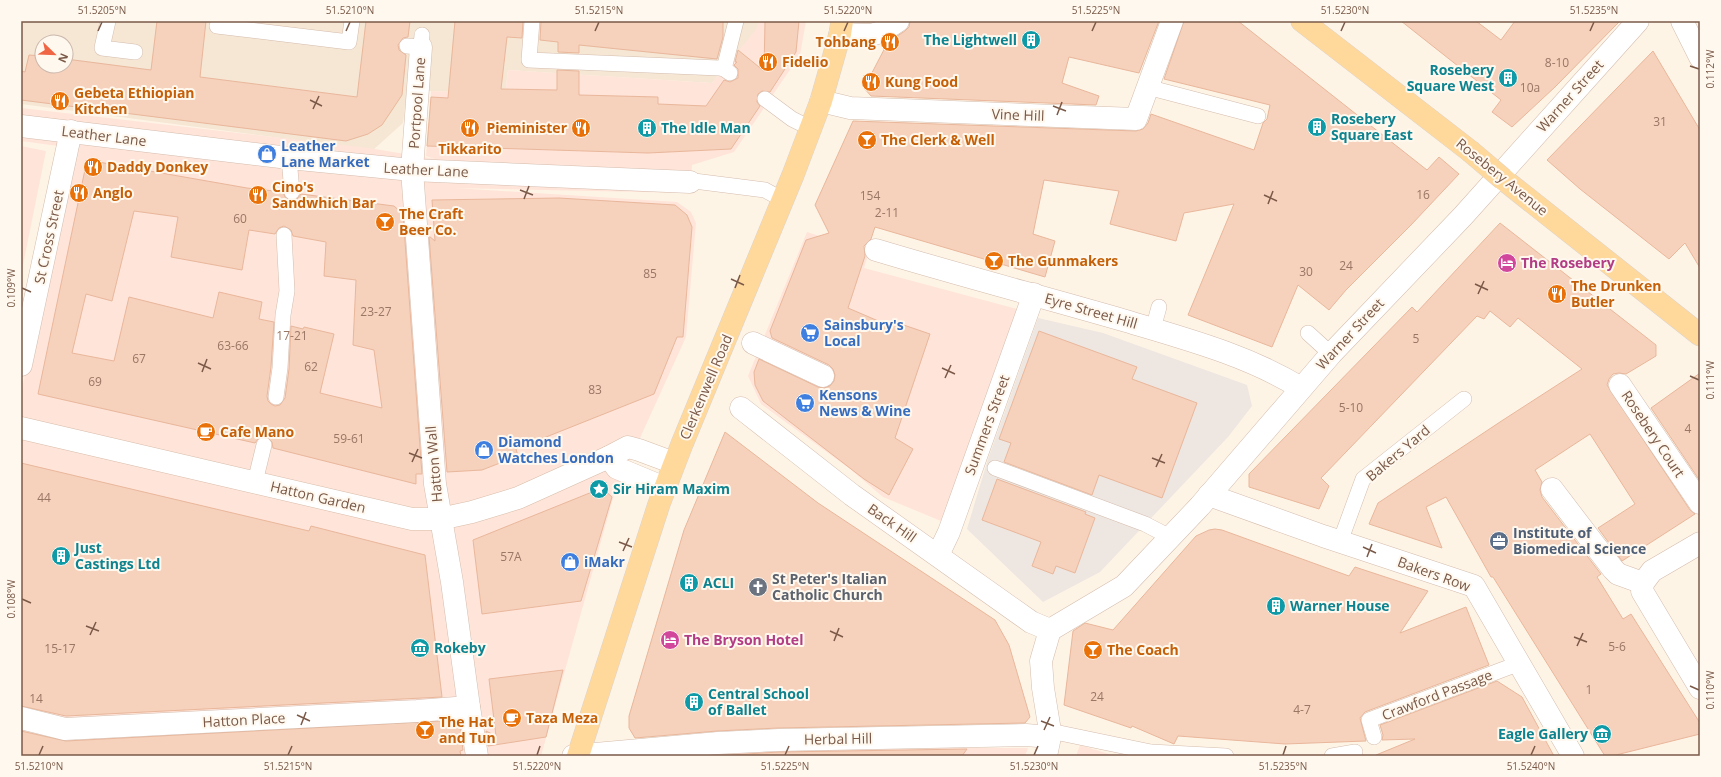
<svg xmlns="http://www.w3.org/2000/svg" width="1721" height="777" viewBox="0 0 1721 777" font-family="'Open Sans',sans-serif">
<style>
.residential{fill:#f6e6d4;fill-rule:evenodd}
.commercial{fill:#ffe4d9}
.industrial{fill:#eee6e0}
.building{fill:#f6d1bc;stroke:#e9b79b;fill-rule:evenodd}
.lines{fill:none;stroke-linecap:round;stroke-linejoin:round}
.lane-casing{stroke:#d4bdae;stroke-width:16}
.street-casing{stroke:#d4bdae;stroke-width:23}
.secondary-casing{stroke:#d7bdaa;stroke-width:23}
.primary-casing{stroke:#dcd4cf;stroke-width:23}
.lane{stroke:#fff;stroke-width:15}
.street{stroke:#fff;stroke-width:22}
.secondary{stroke:#fff;stroke-width:22}
.primary{stroke:#ffd89c;stroke-width:22}
.primary-bridge-casing{stroke:#dcd4cf;stroke-width:23;stroke-linecap:butt}
.primary-bridge{stroke:#ffd89c;stroke-width:22}
.ticks{fill:none;stroke:#7a5948;stroke-width:1.5}
.labels{text-anchor:middle;stroke-width:4;stroke-linejoin:round;paint-order:stroke}
.number-label{font-size:12px;fill:#997765}
.culture-label{font-size:14px;font-weight:bold;fill:#0d838f;stroke:#fff8ee;text-anchor:start}
.food-label{font-size:14px;font-weight:bold;fill:#c56008;stroke:#fff8ee;text-anchor:start}
.street-label{font-size:14px;fill:#7a5948;stroke:#fff8ee}
.shop-label{font-size:14px;font-weight:bold;fill:#366cbe;stroke:#fff8ee;text-anchor:start}
.hotel-label{font-size:14px;font-weight:bold;fill:#b23c85;stroke:#fff8ee;text-anchor:start}
.service-label{font-size:14px;font-weight:bold;fill:#4e5e75;stroke:#fff8ee;text-anchor:start}
.worship-label{font-size:14px;font-weight:bold;fill:#5b616d;stroke:#fff8ee;text-anchor:start}
.neatline{fill:none;stroke:#7a5948;stroke-width:1.5}
.ticks-label{font-size:10px;text-anchor:middle;fill:#7a5948}
</style>
<rect width="100%" height="100%" fill="#fef4e6"/>
<!-- residential -->
<path class="residential" d="M21,21H758V28L712,83L508,70L505,94L431,91H407L403,123L373,150L21,104ZM42,42H66V66H42Z"/>
<!-- commercial -->
<g class="commercial">
<path d="M758,21H806L800,55L734,152L692,165L690,193L455,188L677,202L691,212L696,223L686,337L614,495L541,756H21V393L73,148L21,141V108L369,148L435,159L426,156L431,91L505,94L508,70L712,83L757,28Z"/>
<path d="M21,146L46,151L21,275Z"/>
<path d="M807,232L869,252L864,268L1021,310L941,521L883,497L850,469L761,404L748,376Z"/>
<path d="M1080,745L1115,756H1076Z"/>
<path d="M787,747L967,748H1028L1025,756H700Z"/>
</g>
<!-- industrial -->
<path class="industrial" d="M1038,318L1103,333L1247,385L1252,406L1228,437L1100,572L1043,602L967,529L988,459Z"/>
<!-- building -->
<g class="building">
<path d="M157,21H206L200,77L357,97L366,21H410L408,37L403,38L398,45L399,50L406,55L402,95L382,125L368,134L346,141L21,100V71L25,72L29,55L42,56V66H66V59L151,70Z"/>
<path d="M455,21H523L522,38L507,37L501,89L557,90V70L579,71V95L658,97V104L706,106L724,80L730,82L738,78V69L734,65L737,62H735L738,50L764,71L765,21H799L796,52L770,92L762,91L758,94L757,102L760,106L731,149L648,153L427,146L431,97L448,98Z"/>
<path d="M541,21H723V37L717,59L579,45V53L558,52V42L540,40Z"/>
<path d="M910,21H1159L1139,73L1069,57L1062,83L1099,96L1096,105L871,96L864,88L888,42L905,31L909,27Z"/>
<path d="M1184,21H1238L1427,170L1439,157L1459,174L1411,225L1346,290L1329,310L1298,285L1272,347L1188,315L1234,204L1184,213L1176,241L1110,224L1119,191L1044,180L1033,234L1055,241L1045,277L875,227L871,239L864,246L865,256L848,308L890,326L892,321L930,334L895,438L913,449L889,495L864,479L763,401L755,385L754,372L759,359L818,387L824,388L830,386L834,381L835,375L833,369L829,365L772,338L770,331L806,240L829,233L815,205L853,121L1136,131L1143,129L1148,123L1151,114L1254,150L1263,123L1267,119L1270,105L1164,79Z"/>
<path d="M1401,21H1476L1501,40L1515,21H1620L1555,87L1512,127L1492,112L1501,100Z"/>
<path d="M1653,51L1700,130V268L1685,243L1669,259L1580,189L1547,160Z"/>
<path d="M87,160L247,188L283,192L285,197L292,201L297,199L301,194L394,206L403,214L422,474H416V484L273,448L272,442L266,436L258,439L255,443L38,394ZM134,211L178,217L171,257L242,270L249,230L275,234L279,228L284,226L291,230L293,236L326,242L324,276L356,280L353,345L374,350L382,408L320,393L334,334L304,327L303,329L291,326L289,369L285,398L280,405L275,406L271,404L268,401L267,396L271,367L274,322L259,319L262,302L219,292L213,318L129,297L114,361L72,353L86,294L112,301Z"/>
<path d="M559,198L675,205L687,215L692,227L683,337H677L654,394L516,449L518,456L482,470L447,472L429,236L435,241L432,200Z"/>
<path d="M1500,223L1656,345V356L1626,374L1619,373L1613,374L1609,379L1607,385L1690,510L1695,514L1622,561L1598,528L1635,504L1590,434L1535,470L1542,482L1540,490L1542,497L1601,574L1597,577L1623,619L1631,614L1700,723V734L1612,756H1605L1493,577H1491L1446,497L1426,507L1442,548L1369,524L1378,503L1503,420L1582,369L1518,318L1510,327L1490,311L1484,319L1477,316L1321,478L1329,486L1319,509L1249,487V474L1412,307L1417,312Z"/>
<path d="M1039,331L1137,367L1132,379L1197,403L1162,498L1099,475L1092,495L1004,462L1011,443L999,439Z"/>
<path d="M1700,373V481L1651,408Z"/>
<path d="M725,432L818,503L995,620L1009,645L1030,717L1025,723L778,728L717,731L635,738L629,728V716L684,530Z"/>
<path d="M21,463L309,531L311,526L425,555L442,697L66,716L21,706Z"/>
<path d="M997,479L1086,512L1085,514L1095,518L1075,573L1056,566L1053,574L1032,566L1041,542L982,520Z"/>
<path d="M602,488L612,497L581,601L482,614L473,540Z"/>
<path d="M1215,529L1222,530L1349,576L1355,567L1428,591L1400,633L1466,607L1489,665L1365,712L1360,718L1366,741L1285,744L1178,736L1174,744L1132,726L1131,728L1064,705L1073,631L1085,623L1113,630L1196,536L1209,530Z"/>
<path d="M563,670L546,737L488,746L486,731L496,736L489,679Z"/>
<path d="M1497,681L1522,697L1554,756H1377L1376,755L1415,739L1382,740L1383,735L1380,725Z"/>
<path d="M459,720L463,750L460,751L461,756H21V731L66,741Z"/>
<path d="M967,749L962,756H713L779,752Z"/>
</g>
<g class="lines">
<!-- lane casing -->
<g class="lane-casing">
<g id="lane">
<path d="M108,21L102,48L135,52"/>
<path d="M532,21L529,60L719,68L724,69L730,73"/>
<path d="M217,26L349,42L352,21"/>
<path d="M407,46L421,47L422,35"/>
<path d="M724,69L736,21"/>
<path d="M1147,87L1258,116"/>
<path d="M765,99L792,119L810,128"/>
<path d="M289,158L292,192"/>
<path d="M690,182L694,181L765,190L783,200"/>
<path d="M1153,329L1159,307"/>
<path d="M1308,333L1331,354"/>
<path d="M276,397L280,368L283,315L287,291L284,235"/>
<path d="M995,468L1145,524L1170,537"/>
<path d="M255,482L264,445"/>
<path d="M1340,542L1363,479L1464,399"/>
<path d="M1050,731L1151,752L1226,756"/>
<path d="M1374,737L1369,720L1520,663"/>
<path d="M1332,756L1355,752"/>
</g>
</g>
<!-- street casing -->
<g class="street-casing">
<g id="street">
<path d="M1682,21L1700,57"/>
<path d="M840,34L871,35L881,32L898,21"/>
<path d="M421,47L412,170L435,484L452,582L469,707L477,756"/>
<path d="M821,101L850,108L1136,119L1172,21"/>
<path d="M21,126L289,158L412,170L690,182"/>
<path d="M876,250C959,275 1043,297 1126,321C1186,339 1247,355 1301,388"/>
<path d="M753,343L823,376"/>
<path d="M21,365L71,131"/>
<path d="M1620,385L1700,503"/>
<path d="M741,408L852,495L1031,622L1050,630"/>
<path d="M1552,489L1613,569L1618,574L1643,583"/>
<path d="M1209,495L1323,536L1474,586L1573,756"/>
<path d="M1700,543L1652,571L1643,583L1642,591L1700,688"/>
<path d="M938,555L949,532L1034,294"/>
<path d="M1050,630L1124,586L1200,506L1331,354L1463,216L1638,21"/>
<path d="M21,718L65,729L417,711L469,707"/>
<path d="M573,756L718,743L779,740L1026,735L1050,737"/>
<path d="M1046,756L1050,737V731L1043,688L1041,661L1050,630"/>
</g>
</g>
<!-- secondary casing -->
<g class="secondary-casing">
<g id="secondary">
<path d="M21,428L412,519H440L472,512L518,498L609,457"/>
<path d="M665,488L617,468L609,457L628,447L639,450L674,463"/>
</g>
</g>
<!-- primary casing -->
<g class="primary-casing">
<g id="primary">
<path d="M1302,21L1470,151"/>
<path d="M1503,179L1700,335"/>
<path d="M578,756L659,504L682,444L793,175L821,101L840,34L842,21"/>
</g>
</g>
<!-- lane -->
<use href="#lane" class="lane"/>
<!-- street -->
<use href="#street" class="street"/>
<!-- secondary -->
<use href="#secondary" class="secondary"/>
<!-- primary -->
<use href="#primary" class="primary"/>
<!-- primary-bridge casing -->
<g class="primary-bridge-casing">
<path id="primary-bridge" d="M1470,151L1503,179"/>
</g>
<!-- primary-bridge -->
<use href="#primary-bridge" class="primary-bridge"/>
</g>
<!-- ticks -->
<path class="ticks" d="M98,31L102,22M346,31L350,22M595,31L599,22M844,31L848,22M1092,31L1096,22M1341,31L1345,22M1590,31L1594,22M1690,66L1699,69M310,100L322,106M1053,106L1066,111M313,109L319,96M1057,115L1062,102M520,190L533,195M1264,195L1277,201M524,199L529,186M1268,204L1273,191M731,279L744,285M1475,284L1488,290M22,288L31,292M735,288L740,275M1478,294L1484,281M198,363L211,369M942,368L955,374M202,372L207,359M1690,376L1699,380M945,378L951,365M409,453L422,458M1152,458L1165,463M412,462L418,449M1156,467L1162,454M619,542L632,547M1363,547L1376,553M623,551L629,538M1367,557L1372,544M22,599L31,603M86,626L99,631M830,631L843,637M90,635L96,622M1574,637L1587,642M834,641L839,628M1577,646L1583,633M1690,686L1699,690M297,715L310,721M1041,721L1054,726M301,725L306,712M1044,730L1050,717M39,755L43,746M288,755L292,746M537,755L540,746M785,755L789,746M1034,755L1038,746M1283,755L1286,746M1531,755L1535,746"/>
<!-- icons -->
<defs>
<g id="building-disc" transform="scale(1)"><circle r="9.5" fill="#0f9aa8" stroke="#fff8ee"/><path d="M-4-6H4V6H1V3H-1V6H-4ZM-2.5-4.3h1.7v1.8h-1.7ZM.8-4.3h1.7v1.8H.8ZM-2.5-1h1.7V.8h-1.7ZM.8-1h1.7V.8H.8Z" fill="#fff"/></g>
<g id="restaurant-disc" transform="scale(1)"><circle r="9.5" fill="#e8710a" stroke="#fff8ee"/><path d="M-5-6h1v4h1v-4h1v4h1v-4h1v5L-1.5 .5V6h-2V.5L-5-1ZM5-6V6H3V1.5H1.5Q1.5-4 5-6Z" fill="#fff"/></g>
<g id="bar-disc" transform="scale(1)"><circle r="9.5" fill="#e8710a" stroke="#fff8ee"/><path d="M-6-5H6L.8 .8V4.5H3.5V6h-7V4.5H-.8V.8Z" fill="#fff"/></g>
<g id="shop-disc" transform="scale(1)"><circle r="9.5" fill="#3f7fe0" stroke="#fff8ee"/><path d="M-5-2.5h2.3a2.7 3.5 0 0 1 5.4 0H5L5.5 6h-11ZM-1.5-2.5h3a1.5 2.3 0 0 0-3 0Z" fill="#fff"/></g>
<g id="hotel-disc" transform="scale(1)"><circle r="9.5" fill="#d1479c" stroke="#fff8ee"/><path d="M-6-4.5h1.5V1H6V5H4.5V3h-9V5H-6ZM-4 0a1.8 1.8 0 1 1 3.6 0ZM.5 0V-2.5h3Q6-2.5 6 0Z" fill="#fff"/></g>
<g id="supermarket-disc" transform="scale(1)"><circle r="9.5" fill="#3f7fe0" stroke="#fff8ee"/><path d="M-6-5.5h2.5l.6 2H6L4.5 2H-2.5L-4.4-4H-6ZM-1.5 3.2a1.3 1.3 0 1 0 .1 0ZM3 3.2a1.3 1.3 0 1 0 .1 0Z" fill="#fff"/></g>
<g id="cafe-disc" transform="scale(1)"><circle r="9.5" fill="#e8710a" stroke="#fff8ee"/><path d="M-5.5-4.5H6V0H3Q3 3.5 0 3.5H-2.5Q-5.5 3.5-5.5 0ZM3-3.2v2h1.7v-2ZM-6 4.5H4V6H-6Z" fill="#fff"/></g>
<g id="sight-disc" transform="scale(1)"><circle r="9.5" fill="#0f9aa8" stroke="#fff8ee"/><path d="M0-6L1.8-2.2L6-1.7L2.9 1.2L3.7 5.4L0 3.3L-3.7 5.4L-2.9 1.2L-6-1.7L-1.8-2.2Z" fill="#fff"/></g>
<g id="office-disc" transform="scale(1)"><circle r="9.5" fill="#5c6f8a" stroke="#fff8ee"/><path d="M-6-3h4V-5.5h4V-3h4V5H-6ZM-1-4.5V-3h2v-1.5ZM-6 0V1H6V0Z" fill="#fff"/></g>
<g id="church-disc" transform="scale(1)"><circle r="9.5" fill="#6b7280" stroke="#fff8ee"/><path d="M-1.2-6h2.4v3.5h3.3v2.4h-3.3V6h-2.4V-.1h-3.3v-2.4h3.3Z" fill="#fff"/></g>
<g id="museum-disc" transform="scale(1)"><circle r="9.5" fill="#0f9aa8" stroke="#fff8ee"/><path d="M0-6L6-3V-2H-6V-3ZM-5-1h2V3h-2ZM-1-1h2V3h-2ZM3-1h2V3H3ZM-6 4H6V6H-6Z" fill="#fff"/></g>
</defs>
<g fill-rule="evenodd">
<use href="#building-disc" x="1031" y="40"/>
<use href="#restaurant-disc" x="890" y="42"/>
<use href="#restaurant-disc" x="768" y="62"/>
<use href="#building-disc" x="1508" y="78"/>
<use href="#restaurant-disc" x="871" y="82"/>
<use href="#restaurant-disc" x="60" y="101"/>
<use href="#building-disc" x="1317" y="127"/>
<use href="#restaurant-disc" x="470" y="128"/>
<use href="#restaurant-disc" x="581" y="128"/>
<use href="#building-disc" x="647" y="128"/>
<use href="#bar-disc" x="867" y="140"/>
<use href="#shop-disc" x="267" y="154"/>
<use href="#restaurant-disc" x="93" y="167"/>
<use href="#restaurant-disc" x="79" y="193"/>
<use href="#restaurant-disc" x="258" y="195"/>
<use href="#bar-disc" x="385" y="222"/>
<use href="#bar-disc" x="994" y="261"/>
<use href="#hotel-disc" x="1507" y="263"/>
<use href="#restaurant-disc" x="1557" y="294"/>
<use href="#supermarket-disc" x="810" y="333"/>
<use href="#supermarket-disc" x="805" y="403"/>
<use href="#cafe-disc" x="206" y="432"/>
<use href="#shop-disc" x="484" y="450"/>
<use href="#sight-disc" x="599" y="489"/>
<use href="#office-disc" x="1499" y="541"/>
<use href="#building-disc" x="61" y="556"/>
<use href="#shop-disc" x="570" y="562"/>
<use href="#building-disc" x="689" y="583"/>
<use href="#church-disc" x="758" y="587"/>
<use href="#building-disc" x="1276" y="606"/>
<use href="#hotel-disc" x="670" y="640"/>
<use href="#museum-disc" x="420" y="648"/>
<use href="#bar-disc" x="1093" y="650"/>
<use href="#building-disc" x="694" y="702"/>
<use href="#cafe-disc" x="512" y="718"/>
<use href="#bar-disc" x="425" y="730"/>
<use href="#museum-disc" x="1602" y="734"/>
</g>
<g class="labels">
<!-- number labels -->
<g class="number-label">
<text x="1557" y="67">8-10</text>
<text x="1530" y="92">10a</text>
<text x="1660" y="126">31</text>
<text x="1423" y="199">16</text>
<text x="870" y="200">154</text>
<text x="887" y="217">2-11</text>
<text x="240" y="223">60</text>
<text x="1346" y="270">24</text>
<text x="1306" y="276">30</text>
<text x="650" y="278">85</text>
<text x="376" y="316">23-27</text>
<text x="292" y="340">17-21</text>
<text x="1416" y="343">5</text>
<text x="233" y="350">63-66</text>
<text x="139" y="363">67</text>
<text x="311" y="371">62</text>
<text x="95" y="386">69</text>
<text x="595" y="394">83</text>
<text x="1351" y="412">5-10</text>
<text x="1688" y="433">4</text>
<text x="349" y="443">59-61</text>
<text x="44" y="502">44</text>
<text x="511" y="561">57A</text>
<text x="1617" y="651">5-6</text>
<text x="60" y="653">15-17</text>
<text x="1589" y="694">1</text>
<text x="1097" y="701">24</text>
<text x="36" y="703">14</text>
<text x="1302" y="714">4-7</text>
</g>
<!-- culture labels -->
<g class="culture-label">
<text x="1017" y="45" text-anchor="end">The Lightwell</text>
<text x="1494" y="75" text-anchor="end">Rosebery<tspan x="1494" dy="16">Square West</tspan></text>
<text x="1331" y="124">Rosebery<tspan x="1331" dy="16">Square East</tspan></text>
<text x="661" y="133">The Idle Man</text>
<text x="613" y="494">Sir Hiram Maxim</text>
<text x="75" y="553">Just<tspan x="75" dy="16">Castings Ltd</tspan></text>
<text x="703" y="588">ACLI</text>
<text x="1290" y="611">Warner House</text>
<text x="434" y="653">Rokeby</text>
<text x="708" y="699">Central School<tspan x="708" dy="16">of Ballet</tspan></text>
<text x="1588" y="739" text-anchor="end">Eagle Gallery</text>
</g>
<!-- food labels -->
<g class="food-label">
<text x="876" y="47" text-anchor="end">Tohbang</text>
<text x="782" y="67">Fidelio</text>
<text x="885" y="87">Kung Food</text>
<text x="74" y="98">Gebeta Ethiopian<tspan x="74" dy="16">Kitchen</tspan></text>
<text x="567" y="133" text-anchor="end">Pieminister</text>
<text x="881" y="145">The Clerk &amp; Well</text>
<text x="470" y="154" text-anchor="middle">Tikkarito</text>
<text x="107" y="172">Daddy Donkey</text>
<text x="272" y="192">Cino's<tspan x="272" dy="16">Sandwhich Bar</tspan></text>
<text x="93" y="198">Anglo</text>
<text x="399" y="219">The Craft<tspan x="399" dy="16">Beer Co.</tspan></text>
<text x="1008" y="266">The Gunmakers</text>
<text x="1571" y="291">The Drunken<tspan x="1571" dy="16">Butler</tspan></text>
<text x="220" y="437">Cafe Mano</text>
<text x="1107" y="655">The Coach</text>
<text x="526" y="723">Taza Meza</text>
<text x="439" y="727">The Hat<tspan x="439" dy="16">and Tun</tspan></text>
</g>
<!-- street labels -->
<g class="street-label">
<text transform="translate(1570 96) rotate(-48)" y="5">Warner Street</text>
<text transform="translate(417 103) rotate(-86)" y="5">Portpool Lane</text>
<text transform="translate(1018 115) rotate(2)" y="5">Vine Hill</text>
<text transform="translate(104 136) rotate(7)" y="5">Leather Lane</text>
<text transform="translate(426 170) rotate(3)" y="5">Leather Lane</text>
<text transform="translate(1502 177) rotate(39)" y="5">Rosebery Avenue</text>
<text transform="translate(49 237) rotate(-78)" y="5">St Cross Street</text>
<text transform="translate(1091 311) rotate(16)" y="5">Eyre Street Hill</text>
<text transform="translate(1350 334) rotate(-47)" y="5">Warner Street</text>
<text transform="translate(706 387) rotate(-67)" y="5">Clerkenwell Road</text>
<text transform="translate(987 425) rotate(-70)" y="5">Summers Street</text>
<text transform="translate(1653 434) rotate(56)" y="5">Rosebery Court</text>
<text transform="translate(1398 453) rotate(-40)" y="5">Bakers Yard</text>
<text transform="translate(434 464) rotate(-95)" y="5">Hatton Wall</text>
<text transform="translate(318 497) rotate(13)" y="5">Hatton Garden</text>
<text transform="translate(892 523) rotate(35)" y="5">Back Hill</text>
<text transform="translate(1434 574) rotate(20)" y="5">Bakers Row</text>
<text transform="translate(1437 695) rotate(-21)" y="5">Crawford Passage</text>
<text transform="translate(244 720) rotate(-3)" y="5">Hatton Place</text>
<text transform="translate(838 739) rotate(-1)" y="5">Herbal Hill</text>
</g>
<!-- shop labels -->
<g class="shop-label">
<text x="281" y="151">Leather<tspan x="281" dy="16">Lane Market</tspan></text>
<text x="824" y="330">Sainsbury's<tspan x="824" dy="16">Local</tspan></text>
<text x="819" y="400">Kensons<tspan x="819" dy="16">News &amp; Wine</tspan></text>
<text x="498" y="447">Diamond<tspan x="498" dy="16">Watches London</tspan></text>
<text x="584" y="567">iMakr</text>
</g>
<!-- hotel labels -->
<g class="hotel-label">
<text x="1521" y="268">The Rosebery</text>
<text x="684" y="645">The Bryson Hotel</text>
</g>
<!-- service labels -->
<g class="service-label">
<text x="1513" y="538">Institute of<tspan x="1513" dy="16">Biomedical Science</tspan></text>
</g>
<!-- worship labels -->
<g class="worship-label">
<text x="772" y="584">St Peter's Italian<tspan x="772" dy="16">Catholic Church</tspan></text>
</g>
</g>
<!-- border -->
<rect width="1721" height="777" fill="none" stroke="#fff8ee" stroke-width="44"/>
<!-- north arrow -->
<g transform="translate(54 54) rotate(113)"><circle r="19" fill="#fff8ee" stroke="#cab8ac"/>
<path d="M0-3L7 15L0 10L-7 15Z" fill="#f06543"/>
<text y="-6" font-size="11" font-weight="bold" text-anchor="middle" fill="#7a5948">N</text>
</g>
<rect x="22" y="22" width="1677" height="733" class="neatline"/>
<g class="ticks-label">
<text x="102" y="14">51.5205°N</text>
<text x="350" y="14">51.5210°N</text>
<text x="599" y="14">51.5215°N</text>
<text x="848" y="14">51.5220°N</text>
<text x="1096" y="14">51.5225°N</text>
<text x="1345" y="14">51.5230°N</text>
<text x="1594" y="14">51.5235°N</text>
<text transform="translate(1710 69) rotate(-90)" y="4">0.112°W</text>
<text transform="translate(11 288) rotate(-90)" y="4">0.109°W</text>
<text transform="translate(1710 380) rotate(-90)" y="4">0.111°W</text>
<text transform="translate(11 599) rotate(-90)" y="4">0.108°W</text>
<text transform="translate(1710 690) rotate(-90)" y="4">0.110°W</text>
<text x="39" y="770">51.5210°N</text>
<text x="288" y="770">51.5215°N</text>
<text x="537" y="770">51.5220°N</text>
<text x="785" y="770">51.5225°N</text>
<text x="1034" y="770">51.5230°N</text>
<text x="1283" y="770">51.5235°N</text>
<text x="1531" y="770">51.5240°N</text>
</g>
</svg>
